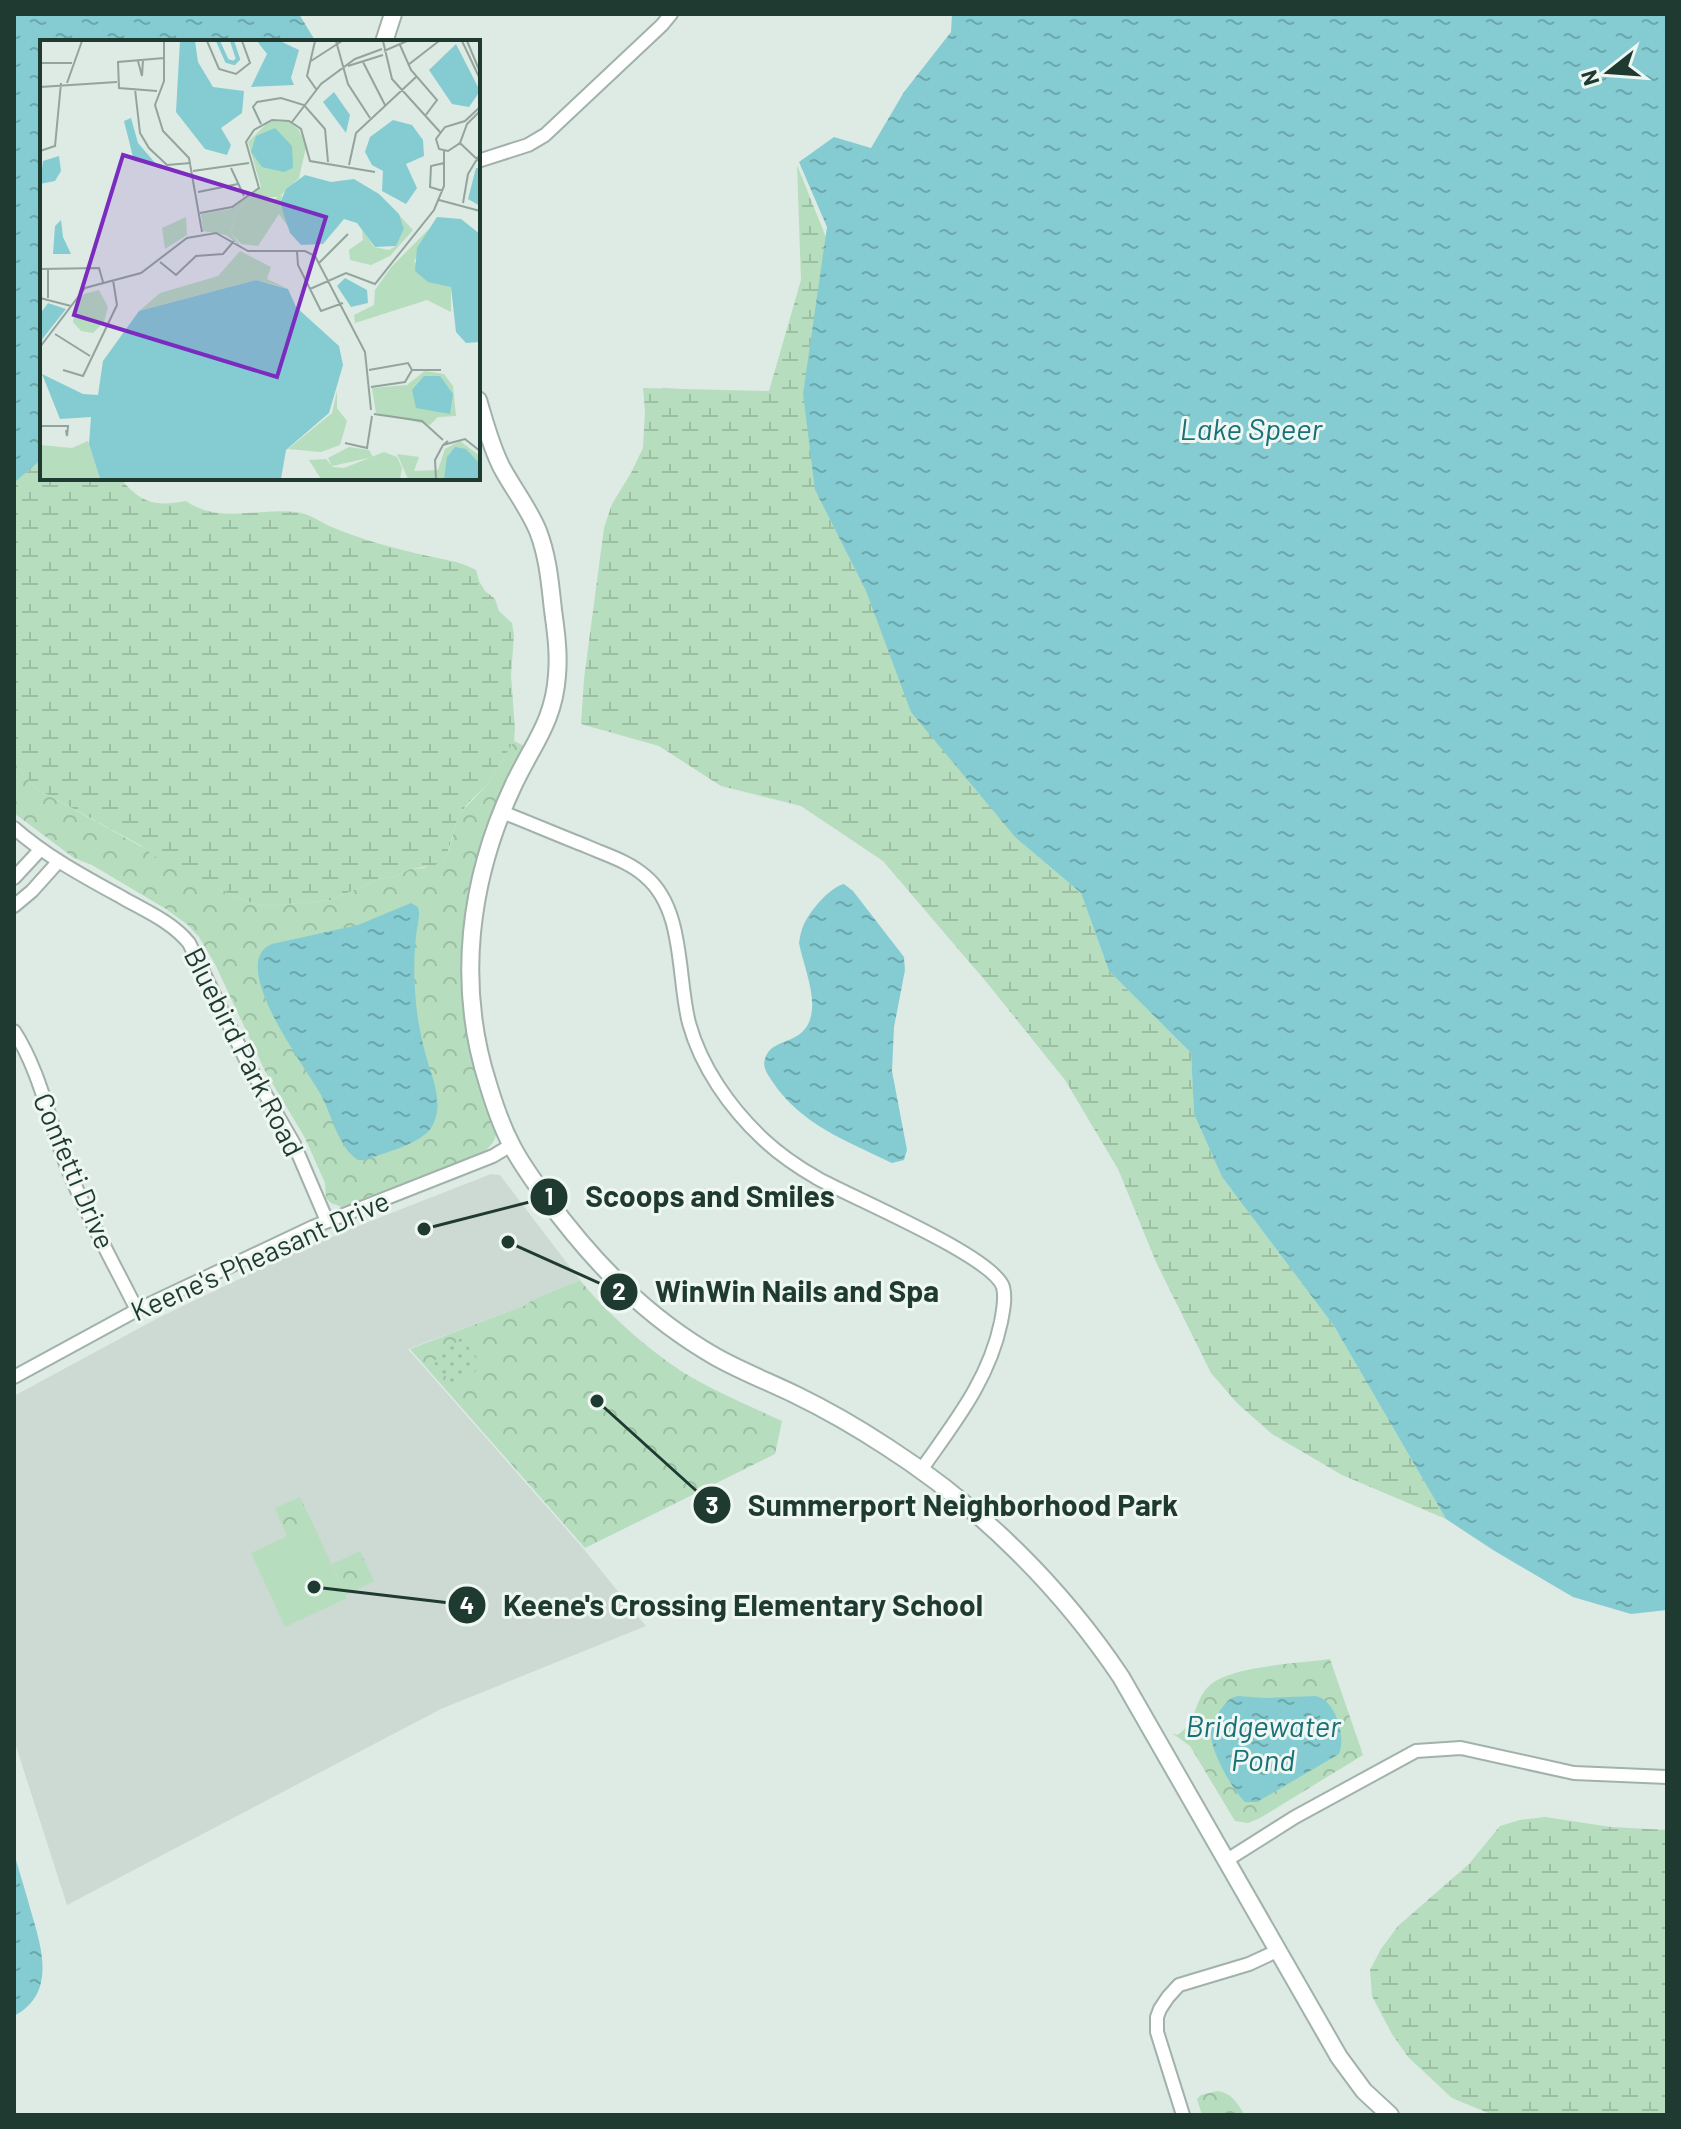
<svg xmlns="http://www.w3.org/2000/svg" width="1681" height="2129" viewBox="0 0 1681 2129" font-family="Barlow,sans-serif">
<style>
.built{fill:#cddad3}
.forest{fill:url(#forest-crowns)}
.wetland{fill:url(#wetland-marsh)}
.garden{fill:url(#garden-dots)}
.pitch{fill:#b6ddbd}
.water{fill:url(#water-ripples)}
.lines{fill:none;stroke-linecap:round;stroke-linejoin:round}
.minor-casing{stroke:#a1b2ab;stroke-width:16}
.tertiary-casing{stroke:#a1b2ab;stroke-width:20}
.minor{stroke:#fff;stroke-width:12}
.tertiary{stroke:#fff;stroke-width:16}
.labels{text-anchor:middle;stroke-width:6;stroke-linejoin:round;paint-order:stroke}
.street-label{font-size:28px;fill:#1f3b31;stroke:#eff7f2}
.water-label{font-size:30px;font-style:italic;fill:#187078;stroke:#eff7f2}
.inset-river{fill:none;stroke:#84ccd2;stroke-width:4}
.inset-road{fill:none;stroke:#92a49c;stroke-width:2}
.view{fill:#7b2cbf;fill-opacity:0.15;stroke:#7b2cbf;stroke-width:4}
.inset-edge{fill:none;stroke:#1f3b31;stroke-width:4}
.leader{fill:none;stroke:#1f3b31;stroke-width:3}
.callout-dot{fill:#1f3b31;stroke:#eff7f2;stroke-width:3}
.mark-label{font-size:24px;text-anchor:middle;font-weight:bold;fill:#fff}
.callout-label{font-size:30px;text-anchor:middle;font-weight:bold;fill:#1f3b31;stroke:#eff7f2;stroke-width:6;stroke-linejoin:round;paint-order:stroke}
</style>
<defs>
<pattern id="forest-crowns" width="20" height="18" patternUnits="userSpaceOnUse" patternTransform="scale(2)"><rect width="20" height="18" fill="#b6ddbd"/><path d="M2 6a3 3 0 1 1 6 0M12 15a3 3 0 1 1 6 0" fill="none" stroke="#9cbfa3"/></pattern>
<pattern id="wetland-marsh" width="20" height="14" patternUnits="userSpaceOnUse" patternTransform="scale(2)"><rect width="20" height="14" fill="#b6ddbd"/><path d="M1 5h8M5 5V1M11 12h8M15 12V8" fill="none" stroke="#9cbfa3"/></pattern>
<pattern id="garden-dots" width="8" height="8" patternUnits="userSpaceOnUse" patternTransform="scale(2)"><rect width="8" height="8" fill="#b6ddbd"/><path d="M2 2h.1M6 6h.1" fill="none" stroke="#9cbfa3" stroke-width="1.8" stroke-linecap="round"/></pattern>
<pattern id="water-ripples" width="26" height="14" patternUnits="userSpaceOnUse" patternTransform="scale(2)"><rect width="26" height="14" fill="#84ccd2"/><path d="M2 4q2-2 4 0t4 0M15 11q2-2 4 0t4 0" fill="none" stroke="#6ba7ab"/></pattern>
</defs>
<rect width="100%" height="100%" fill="#deeae4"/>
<!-- built -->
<path class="built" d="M491,1174L500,1175L580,1280L534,1299L526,1305L408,1349L582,1547L646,1626L441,1709L67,1905L14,1740V1396L158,1318L283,1258L358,1226Z"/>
<!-- forest -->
<g class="forest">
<path d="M514,741L526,747C475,830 448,933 467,1030C471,1052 476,1075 483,1096C486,1107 495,1119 496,1130C497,1140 491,1145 485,1151L342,1207L331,1203L326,1198L325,1183L305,1138L265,1071L215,964L199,937L188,925L166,909L92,865L74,858L14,813V760L25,776L37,789L220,890L246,901L265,906L331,900L379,879L396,876L410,869L424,868L442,860L449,851L456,823L462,811L487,785Z"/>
<path d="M580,1280C607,1314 659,1360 698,1381C725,1396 754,1408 782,1421L775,1454L585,1548L410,1349L526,1305L534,1299Z"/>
<path d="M300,1497L313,1524L287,1537L275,1508Z"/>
<path d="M360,1551L374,1581L346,1595L332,1564Z"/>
<path d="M1330,1659L1363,1755L1260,1818L1248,1823L1235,1821L1190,1746L1172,1733L1177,1735C1198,1723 1193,1700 1210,1685C1231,1666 1301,1663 1330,1659Z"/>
<path d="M1217,2091C1232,2093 1237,2103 1245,2115H1202L1197,2099L1201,2095Z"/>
</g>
<!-- wetland -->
<g class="wetland">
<path d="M797,165L831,250L815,490L866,591L1016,838L1081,893L1109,971L1191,1053L1194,1114L1222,1177L1334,1326L1446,1519L1342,1475L1272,1434L1237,1403L1211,1373L1156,1262L1118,1169L1065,1080L988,984L883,861L801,806L721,786L659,746L581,724L584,679L604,528L612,504L631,473L643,448L645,411L643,388L769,391L801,280Z"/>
<path d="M42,459V478H120C141,503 154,507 186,501C218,524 259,508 295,512C310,513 321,523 334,528C363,540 393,548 423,555C441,559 460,561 476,570L479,581L485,591L495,599L499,611L512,623L514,635L511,675L515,729L514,741L487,785L470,801L462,811L456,823L448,852L442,860L435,865L410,869L396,876L379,879L331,900L265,906L246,901L220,890L157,858L140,845L37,789L25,776L14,760V483Z"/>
<path d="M1545,1817L1611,1827L1667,1830V2115H1493L1452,2098L1408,2057L1392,2034L1372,1996L1370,1970L1381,1949L1398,1926L1469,1864L1500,1826L1520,1820Z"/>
</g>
<!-- garden -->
<path class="garden" d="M461,1338L483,1365L456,1388L433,1362Z"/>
<!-- pitch -->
<path class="pitch" d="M313,1524L347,1598L285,1627L251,1553Z"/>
<!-- water -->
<g class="water">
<path d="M14,14H299L316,42H42V459L14,483Z"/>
<path d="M952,14H1667V1610L1631,1614L1573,1597L1493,1550L1446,1519L1334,1326L1222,1177L1194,1114L1191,1053L1109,971L1081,893L1016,838L911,712L866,591L815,490L803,394L827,227L799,162L834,137L871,148L904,92L951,32Z"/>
<path d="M844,884L853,891L904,957L905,970L894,1027L892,1071L907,1150L904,1160L892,1163C847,1141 801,1125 772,1081C768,1075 762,1067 765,1059C771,1035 809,1048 812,1009C814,990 803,963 799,943C800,937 801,930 804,924C810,911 830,887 844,884Z"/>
<path d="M411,903L418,907L419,912C419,920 417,928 416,936C412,973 415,1016 425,1052C431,1077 446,1103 431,1128C419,1145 385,1152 366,1160H358C338,1147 332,1115 321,1095C308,1070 225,963 272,944L358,925Z"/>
<path d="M1238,1696L1265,1698L1316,1696C1336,1701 1346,1736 1339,1754L1257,1802H1245C1232,1789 1208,1748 1211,1728C1212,1722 1215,1717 1219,1712C1225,1704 1228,1698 1238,1696Z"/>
<path d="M14,1853C19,1871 25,1889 30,1908C41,1946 58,1993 14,2016Z"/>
</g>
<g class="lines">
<!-- minor casing -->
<g class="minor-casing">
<g id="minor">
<path d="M478,161L528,145L545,135L662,25L671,14"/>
<path d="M502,812C530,823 558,835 586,846C606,855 628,861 645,876C685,909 677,977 689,1023C701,1067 730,1108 763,1139C779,1154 798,1167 817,1178C850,1197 993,1256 1003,1287C1006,1298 1003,1311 1001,1322C989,1380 954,1423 921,1470"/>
<path d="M14,828C47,857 85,877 123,898C146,911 172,922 189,943L249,1066L294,1144L327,1221"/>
<path d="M14,878L40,850"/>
<path d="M14,906L32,891L58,862"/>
<path d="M14,1031C40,1071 49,1121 66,1164C86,1215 113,1262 137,1310"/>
<path d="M14,1377L137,1310L313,1227L493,1156L511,1145"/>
<path d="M1227,1860L1295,1817L1416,1751L1461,1748L1574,1773L1667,1777"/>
<path d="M1183,2115L1157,2032V2017L1160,2009L1168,1997L1179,1985L1249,1964L1279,1950"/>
</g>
</g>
<!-- tertiary casing -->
<g class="tertiary-casing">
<g id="tertiary">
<path d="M384,42L393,14"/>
<path d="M478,400C485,423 491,447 502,468C514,490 529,509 538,531C548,557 550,583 553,610C556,632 559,653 557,675C554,722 532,745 513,786C469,880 456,984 488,1084C494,1104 501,1125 511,1144C520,1163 534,1181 546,1198C593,1262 646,1317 716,1357C741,1371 769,1382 796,1395C827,1410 858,1428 887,1447C979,1506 1060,1586 1121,1677L1339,2057L1364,2091L1390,2115"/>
</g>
</g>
<!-- minor -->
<use href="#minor" class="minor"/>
<!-- tertiary -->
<use href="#tertiary" class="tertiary"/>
</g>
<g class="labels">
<!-- street labels -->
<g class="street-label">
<text transform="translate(244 1052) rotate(63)" y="10">Bluebird Park Road</text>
<text transform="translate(74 1171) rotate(67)" y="10">Confetti Drive</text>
<text transform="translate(260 1256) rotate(-24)" y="10">Keene's Pheasant Drive</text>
</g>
<!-- water labels -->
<g class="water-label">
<text x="1251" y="440">Lake Speer</text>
<text x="1263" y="1737">Bridgewater<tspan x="1263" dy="34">Pond</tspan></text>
</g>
</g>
<!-- overview -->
<g transform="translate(40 40)">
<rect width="440" height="440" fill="#deeae4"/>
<path d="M229,81L249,82L259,90L266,107L259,138L239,157H212L195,172L191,193L200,205L186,195L163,191L161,174L191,169L221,147L208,102ZM146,177L147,195L125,209L122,188ZM385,331L404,334L413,346L416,376L398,377L390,385L336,373L332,348L367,345ZM420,401L440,416V439H368L357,414L379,417L374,431L398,430L405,409ZM309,407L329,410L333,417L292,426L288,418Z" fill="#b6ddbd"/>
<path d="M242,155L240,165L252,192L239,174L218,206L201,204L191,193L195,172L213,156L233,160ZM359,175L373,190L350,216L331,225L310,220L309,210L323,200L322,189L334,207L349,210L356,206L364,189ZM391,187L374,222L411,247V272L387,260L315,283L314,275L334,265L335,250L352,226ZM200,211L231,227L227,239L247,248L216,240L99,271L120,253L178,236ZM59,250L68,267L64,282L53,293L41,291L33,282L36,266L44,254ZM297,351V368L307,381L300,405L281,412L248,409L292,373ZM48,401L60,439H0V405L32,408ZM344,412L357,417L362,428L360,439H281L269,420L286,419L293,427L304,428Z" fill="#b6ddbd"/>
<path d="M140,1H155L158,22L173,47L204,51L202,73L181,88L191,105L187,115L165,109L136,72ZM217,1H240L259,10L251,38L254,45L211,47L227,14ZM416,4L440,51L429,67L412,64L389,30ZM294,52L310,75L306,93L283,62ZM91,78L98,103L116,124L94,121L84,81ZM353,80L372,85L383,100L384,116L366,124L377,148L366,164L342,151L343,131L332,125L325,112L330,97ZM235,88L252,106L253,128L244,132L222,127L211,112L216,96ZM19,116L21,131L15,141L0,144L3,121ZM436,128H440V166L428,159ZM265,135L291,142L314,139L339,154L359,174L364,189L356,206L335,207L317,183L304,179L283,204L261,205L250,193L240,163L246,149ZM397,177L421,179L440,194V302L426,303L416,292L411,247L388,242L375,231L377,208ZM21,180L23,197L31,214H13L15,186ZM305,238L327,250L328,263L311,267L297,246ZM216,240L248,249L256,267L299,306L303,325L289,373L246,410L241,439H60L49,404L51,377L20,379L2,334L43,354L58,355L63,321L99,271ZM8,263L26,269L0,302V274ZM384,336H400L413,354L410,374L376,368L372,350ZM415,407L426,409L440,424V439H404L407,417Z" fill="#84ccd2"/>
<path class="inset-river" d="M178,1L187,21L194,23L198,19L192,1"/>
<path class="inset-road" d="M124,1V41L115,65L123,91L149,118L162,192M167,1L179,29L196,34L210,23L202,1M275,1L267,36L276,49M296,1L308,44L330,78M343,1L352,39L400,92M422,1L440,39M427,1L440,32M360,5L371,30L397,60L385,76M344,11L367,1M98,21L102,36L103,20M271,21L302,1M323,22L345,65M0,23H32M368,25L399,1M308,26L343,15M0,32V1M27,43L42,1M0,47L77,42M95,49L100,93L109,108L127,125L151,123M117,51L79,48L78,22L124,18M440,67L425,81L405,87L396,99L399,109L408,111L420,103L427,84L440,71M252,82L281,44L315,19L342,9M221,84L213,67L217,62L241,58L264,65L285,89L288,122M420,103L440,122M0,111L15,106L21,43M309,125L316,93L376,37M191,128L204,156M153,131L209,123M403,151L390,147L391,126L404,123M158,152L198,144M399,160L440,171M423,163L428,134L440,114M160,173L192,167L219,148L206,102L214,90L232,80L249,81L261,89L270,121L335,132M257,212L258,225L281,271L303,263M120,222L136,235L156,216L183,214L194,201M279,223L308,194M0,229L59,228L63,242M270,249L306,233L335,244L394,170L404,146V111M0,258L31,266M8,258V229M15,294L50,316M0,307L45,248L101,233L147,198L176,193L208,211H265L275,216L325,312L331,370M439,325L440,364M23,330L43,336L77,265L73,240M329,330L368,323L372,330L365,342L331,347M372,330H401M0,353L1,385M334,374L382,381L403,400M0,386H28L27,396L26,390M408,401L403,405L425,399L440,411M305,403L327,408L332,376M396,439L395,420L403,405"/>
<path class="view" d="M83,115L286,177L237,337L34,275Z"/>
<rect width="440" height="440" class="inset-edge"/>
</g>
<!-- callouts -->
<path class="leader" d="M424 1229L549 1197M508 1242L619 1292M597 1401L712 1505M314 1587L467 1605"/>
<g class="callout-dot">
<circle cx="424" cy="1229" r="8"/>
<circle cx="508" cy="1242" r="8"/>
<circle cx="597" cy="1401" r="8"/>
<circle cx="314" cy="1587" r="8"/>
<circle cx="549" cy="1197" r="20"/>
<circle cx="619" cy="1292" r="20"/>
<circle cx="712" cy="1505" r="20"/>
<circle cx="467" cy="1605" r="20"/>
</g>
<g class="mark-label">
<text x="549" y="1205">1</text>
<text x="619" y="1300">2</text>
<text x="712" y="1514">3</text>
<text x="467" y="1614">4</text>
</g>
<g class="callout-label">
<text x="710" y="1207">Scoops and Smiles</text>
<text x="797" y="1302">WinWin Nails and Spa</text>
<text x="963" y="1516">Summerport Neighborhood Park</text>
<text x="743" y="1616">Keene's Crossing Elementary School</text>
</g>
<!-- border -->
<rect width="1681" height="2129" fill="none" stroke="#1f3b31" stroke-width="32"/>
<!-- north arrow -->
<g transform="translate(1609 72) rotate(253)" stroke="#eff7f2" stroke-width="6" paint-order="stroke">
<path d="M0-6L14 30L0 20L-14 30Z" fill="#1f3b31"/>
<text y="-12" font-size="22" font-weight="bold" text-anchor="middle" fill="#1f3b31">N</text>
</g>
</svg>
